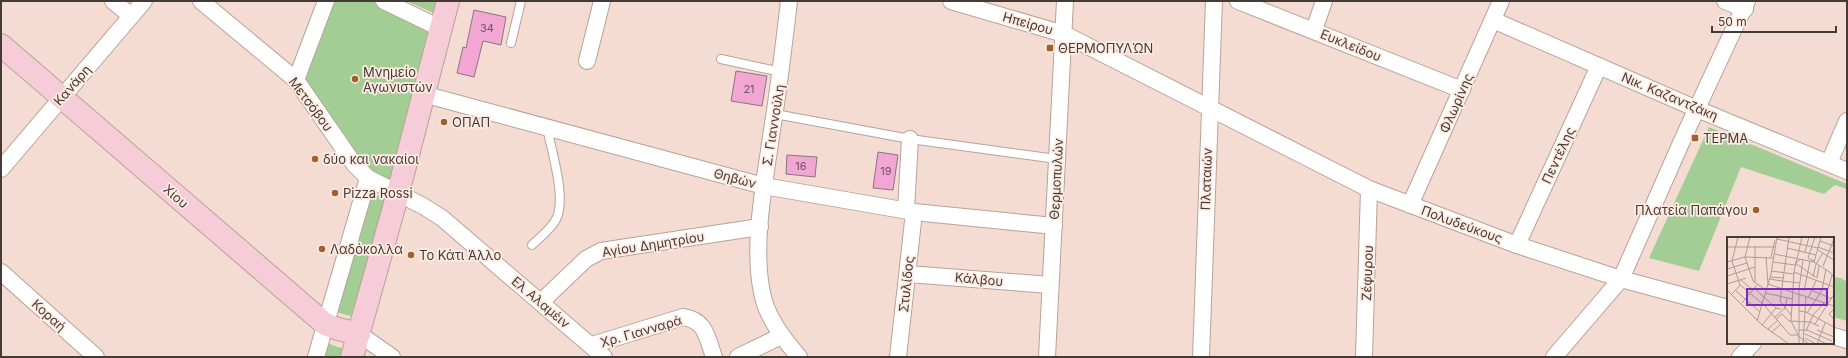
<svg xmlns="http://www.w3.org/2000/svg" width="1848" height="358" viewBox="0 0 1848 358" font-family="Inter,sans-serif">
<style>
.green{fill:#a2cd94}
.building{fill:#f1a6d3;stroke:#8a7581}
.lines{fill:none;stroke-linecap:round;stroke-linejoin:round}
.lane-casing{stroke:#b9a298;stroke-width:10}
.street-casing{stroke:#b9a298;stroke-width:18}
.secondary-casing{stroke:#b9a298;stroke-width:24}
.lane{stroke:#fff;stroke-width:8}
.street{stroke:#fff;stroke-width:16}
.secondary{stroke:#f5ccd7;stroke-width:22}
.poi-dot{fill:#a1602b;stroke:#ffebe2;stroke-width:1.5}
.labels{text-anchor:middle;stroke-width:3.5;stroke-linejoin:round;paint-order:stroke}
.number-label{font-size:11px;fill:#6f555d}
.street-label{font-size:13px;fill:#443a36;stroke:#ffebe2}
.poi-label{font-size:13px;fill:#443a36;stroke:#ffebe2;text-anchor:start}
.inset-road{fill:none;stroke:#ae9b94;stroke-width:1}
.view{fill:#7b2cbf;fill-opacity:0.15;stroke:#7b2cbf;stroke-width:2}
.inset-edge{fill:none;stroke:#443a36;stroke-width:2}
</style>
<rect width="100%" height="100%" fill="#f5dcd2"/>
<!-- green -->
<g class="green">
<path d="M333,1H372L434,31L394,184L369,176L303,80Z"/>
<path d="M406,1H438L434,13Z"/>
<path d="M1709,127L1847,184V189L1835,185L1824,194L1741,167L1699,271L1649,258Z"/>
<path d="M367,190L387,200L351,316L332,311Z"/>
<path d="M1833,277L1841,278L1847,282V321L1833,317Z"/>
<path d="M323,342L347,350L345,357H319Z"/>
</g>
<!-- building -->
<g class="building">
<path d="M474,10L506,17L501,45L483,41L474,77L457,73L463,47L466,48Z"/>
<path d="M736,71L767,76L762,106L731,101Z"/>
<path d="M878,152L898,155L893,190L873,188Z"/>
<path d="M787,155L817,157L815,177L786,174Z"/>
</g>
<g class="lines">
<!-- lane casing -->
<g class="lane-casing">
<g id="lane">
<path d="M511,43L521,1"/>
<path d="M721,59L781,72"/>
<path d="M775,114L910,139L1057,159"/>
<path d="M532,245C539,238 550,230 555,221C568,201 551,150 547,127"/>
</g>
</g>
<!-- street casing -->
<g class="street-casing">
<g id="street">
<path d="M113,1L131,16"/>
<path d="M201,1L296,80L354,164L368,178L423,206L442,218L604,357"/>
<path d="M384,1L440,28"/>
<path d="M789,1C784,44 779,87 772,130C765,181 750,251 764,301C770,322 785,341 799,357"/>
<path d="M951,1L1064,34L1369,189L1517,245L1621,279L1728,308"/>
<path d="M1238,1L1462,90"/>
<path d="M1725,1L1745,9"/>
<path d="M1493,20L1697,109L1847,171"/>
<path d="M1314,30L1324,1"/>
<path d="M587,61L602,1"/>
<path d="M296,80L326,1"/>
<path d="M423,94L764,186L914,212L1054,226"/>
<path d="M1829,163L1847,121"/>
<path d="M1,169L144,1"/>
<path d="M1410,205L1501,1"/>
<path d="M906,210L910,139"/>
<path d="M1517,245L1599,66"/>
<path d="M1,272L96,357"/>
<path d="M908,274L1050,285"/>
<path d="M541,302L586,259L601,251L760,227"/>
<path d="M359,334L392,357"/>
<path d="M1833,336L1847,340"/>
<path d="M592,345L683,317C706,320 707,338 714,357"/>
<path d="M316,357L368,178"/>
<path d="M738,357L781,336"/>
<path d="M898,357L914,212"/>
<path d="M1047,357L1065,1"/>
<path d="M1201,357L1214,1"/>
<path d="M1364,357L1369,189"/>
<path d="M1554,357L1621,279L1685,134L1747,1"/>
<path d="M1740,357L1753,343"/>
</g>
</g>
<!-- secondary casing -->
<g class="secondary-casing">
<g id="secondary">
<path d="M1,45L325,324L338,329L359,334"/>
<path d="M352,357L398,193L448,1"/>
</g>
</g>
<!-- lane -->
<use href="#lane" class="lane"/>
<!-- street -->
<use href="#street" class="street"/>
<!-- secondary -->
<use href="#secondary" class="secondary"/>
</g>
<!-- markers -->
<g class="poi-dot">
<rect x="1046" y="44" width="8" height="8" rx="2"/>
<circle cx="355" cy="79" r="4"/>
<circle cx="444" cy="122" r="4"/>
<rect x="1691" y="134" width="8" height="8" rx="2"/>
<circle cx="315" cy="159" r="4"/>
<circle cx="335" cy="193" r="4"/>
<circle cx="1756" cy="210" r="4"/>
<circle cx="322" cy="249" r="4"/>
<circle cx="411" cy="255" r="4"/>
</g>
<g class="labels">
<!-- number labels -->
<g class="number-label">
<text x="487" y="32">34</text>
<text x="749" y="93">21</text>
<text x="801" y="170">16</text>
<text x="886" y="175">19</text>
</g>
<!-- street labels -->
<g class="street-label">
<text transform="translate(1028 23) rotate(16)" y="5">Ηπείρου</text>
<text transform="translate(1351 45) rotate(22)" y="5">Ευκλείδου</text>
<text transform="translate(72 85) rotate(-49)" y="5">Κανάρη</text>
<text transform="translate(1670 96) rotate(23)" y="5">Νικ. Καζαντζάκη</text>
<text transform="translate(1456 103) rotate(-66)" y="5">Φλωρίνης</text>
<text transform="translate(311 104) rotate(53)" y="5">Μετσόβου</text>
<text transform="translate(773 125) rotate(-81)" y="5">Σ. Γιαννούλη</text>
<text transform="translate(1558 155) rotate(-65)" y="5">Πεντέλης</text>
<text transform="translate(735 178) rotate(15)" y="5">Θηβών</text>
<text transform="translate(1056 179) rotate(-87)" y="5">Θερμοπυλών</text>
<text transform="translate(1206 179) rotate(-88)" y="5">Πλαταιών</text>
<text transform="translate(176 196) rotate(41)" y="5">Χίου</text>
<text transform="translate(1462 224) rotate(20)" y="5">Πολυδεύκους</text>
<text transform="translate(653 244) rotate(-9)" y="5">Αγίου Δημητρίου</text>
<text transform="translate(1367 273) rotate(-88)" y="5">Ζέφυρου</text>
<text transform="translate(979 279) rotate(5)" y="5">Κάλβου</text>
<text transform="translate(906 284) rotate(-84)" y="5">Στυλίδος</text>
<text transform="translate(541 302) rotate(40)" y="5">Ελ Αλαμέιν</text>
<text transform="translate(49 315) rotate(42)" y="5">Κοραή</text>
<text transform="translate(641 331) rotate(-16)" y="5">Χρ. Γιανναρά</text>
</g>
<!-- poi labels -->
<g class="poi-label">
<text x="1058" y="53">ΘΕΡΜΟΠΥΛΏΝ</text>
<text x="363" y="77">Μνημείο<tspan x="363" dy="15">Αγωνιστών</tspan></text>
<text x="452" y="127">ΟΠΑΠ</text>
<text x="1703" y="143">ΤΕΡΜΑ</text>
<text x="323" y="164">δύο και νακαίοι</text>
<text x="343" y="198">Pizza Rossi</text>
<text x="1748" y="215" text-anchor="end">Πλατεία Παπάγου</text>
<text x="330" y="254">Λαδόκολλα</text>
<text x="419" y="260">Το Κάτι Άλλο</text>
</g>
</g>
<!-- overview -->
<g transform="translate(1727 237)">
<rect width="107" height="107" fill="#f5dcd2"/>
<path class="inset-road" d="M11,0L5,24L13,48L37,68L63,98H71M23,0L18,20L26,44L39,53M62,0L53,64L64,78M50,2L91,11M93,4L107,9M0,10H48M91,10L107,16M60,11L89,18M91,13L107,23M78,15L82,0M47,17L87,25L104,36L107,41M39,20L41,47L107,69M44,20L48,3M74,22L68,26L90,41M87,24L81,21L88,0M0,25L18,20L46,21M46,25L68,28M87,25L94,0M89,27L96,16M96,29L107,2M0,32L20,26M44,34L67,37M67,35L107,50M0,39L28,30M43,40L56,41M86,40L89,27M90,41L92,29M42,42L55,44M14,43L26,53M55,44L73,46M28,45V9M0,47L19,41M27,51L49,71L54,72M0,53L35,88L62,107M84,53L105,62M9,54L33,75M77,54L83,24M38,56L66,62M5,57L13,48M99,59L105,38M81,61L89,44M15,66L30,48M107,72L102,77L107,82M72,74L79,75L107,90M80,76L95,53L99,32M48,80L58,71L60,61M49,82L55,77L62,84L83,85L92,89M30,84L44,37L50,0M88,87L107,57M35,88L49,71M41,92L51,83M71,93H80L105,104M90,93L107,100M79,94L86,78L97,66M45,95L54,87M78,97L100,107M71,98L64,84L67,35L75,0M71,99L82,107M78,101L89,107M72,107V52L76,22M76,107L79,60M90,107L98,86"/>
<path class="view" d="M20,52H100V68H20Z"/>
<rect width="107" height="107" class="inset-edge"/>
</g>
<!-- border -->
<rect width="1848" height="358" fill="none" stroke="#443a36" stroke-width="4"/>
<!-- scale -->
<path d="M1712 26v6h124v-6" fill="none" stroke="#443a36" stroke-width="2"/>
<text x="1718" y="26" font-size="12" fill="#443a36" stroke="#ffebe2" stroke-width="3" paint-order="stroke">50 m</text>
</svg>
